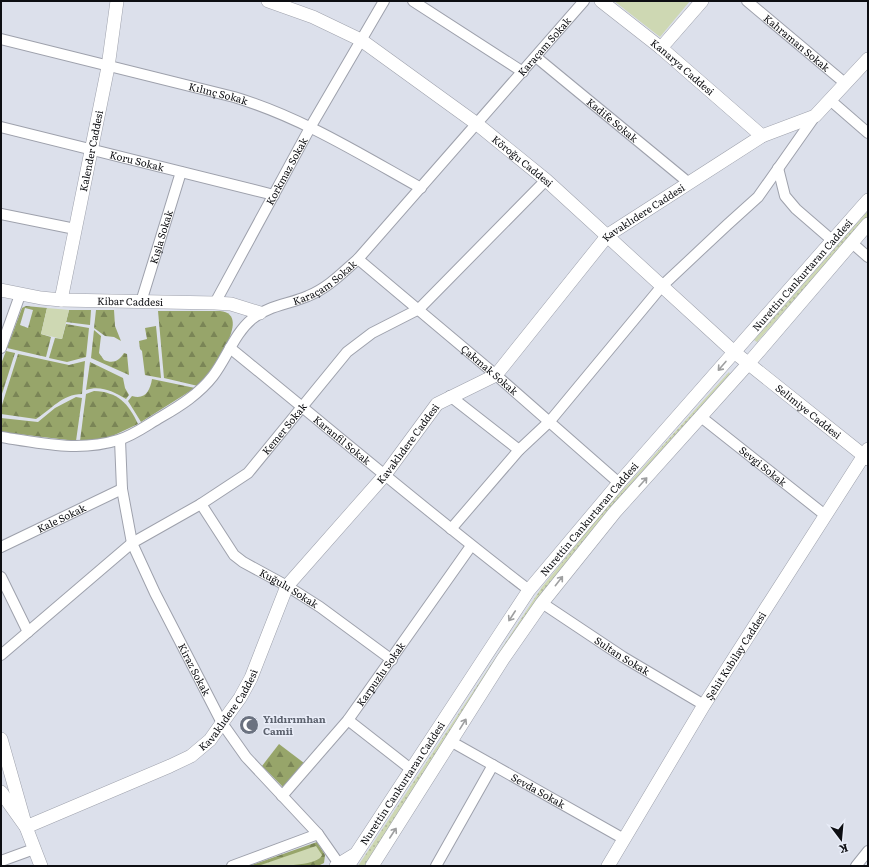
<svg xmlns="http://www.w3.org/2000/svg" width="869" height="867" viewBox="0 0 869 867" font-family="Literata,serif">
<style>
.grass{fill:url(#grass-dots)}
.forest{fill:url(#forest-firs);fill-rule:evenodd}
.green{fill:#ced8b3}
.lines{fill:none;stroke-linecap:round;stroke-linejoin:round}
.minor-casing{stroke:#9ea1ac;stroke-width:12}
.tertiary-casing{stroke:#9ea1ac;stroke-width:14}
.minor{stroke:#fff;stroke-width:10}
.tertiary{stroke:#fff;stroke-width:13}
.oneway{stroke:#9e9fa0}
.labels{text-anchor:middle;stroke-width:3;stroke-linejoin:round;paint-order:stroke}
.street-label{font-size:10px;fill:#0d0e12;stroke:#e9edf8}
.worship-label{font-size:10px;font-weight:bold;fill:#5b616d;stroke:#e9edf8;text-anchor:start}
</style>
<defs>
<pattern id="grass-dots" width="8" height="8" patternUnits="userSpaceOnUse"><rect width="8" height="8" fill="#ced8b3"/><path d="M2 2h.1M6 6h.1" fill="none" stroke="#b0b899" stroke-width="1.8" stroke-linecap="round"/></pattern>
<pattern id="forest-firs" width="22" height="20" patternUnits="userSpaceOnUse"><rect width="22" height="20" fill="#97a56a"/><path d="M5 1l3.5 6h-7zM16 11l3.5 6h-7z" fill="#7a8556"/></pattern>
</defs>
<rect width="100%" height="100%" fill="#dce0eb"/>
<!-- grass -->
<g class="grass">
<path d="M868,211V216L757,342L754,340Z"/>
<path d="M729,372L730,374L606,513L535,602L364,866H358L542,587L602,513Z"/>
</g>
<!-- forest -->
<g class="forest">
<path d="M26,306L47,308L41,334L51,337L46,357L7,348L22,308ZM25,308L33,310L28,328L20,325Z"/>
<path d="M69,310H91L90,325L66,322Z"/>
<path d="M96,310H114L115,326L121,341L114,337L105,336L94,328Z"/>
<path d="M158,311H220C255,314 208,375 198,386L164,378Z"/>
<path d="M66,324L89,328L86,357L67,362L49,358L55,338L62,339Z"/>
<path d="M156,326L161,378L145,375L142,351L140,349L139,341L147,339L145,328Z"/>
<path d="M94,330L101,336L99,353L104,360C113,364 119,361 124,353L127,354L129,375L91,358Z"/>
<path d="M6,351L15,353L1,397V364Z"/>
<path d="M18,354L69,365L85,361L82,394C62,394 51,410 36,419L1,414V408Z"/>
<path d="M90,362L123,378L125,388L129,395L126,399C114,392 101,385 86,390Z"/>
<path d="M152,379L195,388L141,422L128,401L132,396C145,400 150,391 152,379Z"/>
<path d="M94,391C118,392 128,403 138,424L108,438L80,441L86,394Z"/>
<path d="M76,397L82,398L76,441L1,432V418L38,422L55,408Z"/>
<path d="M279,744L304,763L283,787L262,766Z"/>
<path d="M317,842L325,855L324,863L318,866H249Z"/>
</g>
<!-- green -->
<g class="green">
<path d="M614,1H690L660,37Z"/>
<path d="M47,308L69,310L62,339L41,334Z"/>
<path d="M316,846L322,855C318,867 273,866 258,866Z"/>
</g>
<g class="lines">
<!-- minor casing -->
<g class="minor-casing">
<g id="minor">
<path d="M413,1L523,72"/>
<path id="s1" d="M747,1L846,84"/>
<path id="s2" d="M1,39L234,97C301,117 360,154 421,188"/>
<path id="s3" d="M536,57L689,183"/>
<path d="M830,100L868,133"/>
<path id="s4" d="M1,127L274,195"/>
<path d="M778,168L785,196L796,209L833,241"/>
<path d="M1,214L75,229"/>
<path d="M852,243L868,257"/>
<path id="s5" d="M358,259L496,375L619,483"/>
<path id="s6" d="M141,302L181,172"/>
<path id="s7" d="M215,303L311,126L384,1"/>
<path d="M1,348L20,295"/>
<path id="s8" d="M230,348C330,429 427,512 529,590"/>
<path d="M450,396L519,450"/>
<path id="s9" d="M701,417L825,515"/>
<path id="s10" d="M1,437C39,443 80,452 118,440C133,436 147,425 161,417C180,406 199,394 213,376C227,358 234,334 252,319C267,306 290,304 308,296C328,288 342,273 358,259L584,1"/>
<path id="s11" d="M120,440L122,489L132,543L155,593L222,723L246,757L318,834L339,864"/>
<path id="s12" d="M201,504L234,555L243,562L287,586L320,607L392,660"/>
<path d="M451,529L519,450L550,421L662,286L727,225L758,197L815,116"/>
<path id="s13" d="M1,547L122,489"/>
<path d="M1,577L28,632"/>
<path id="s14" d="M542,603L623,657L704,705"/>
<path id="s15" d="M1,655L132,543L201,504L248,473L347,352L372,333L419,309L546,180"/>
<path d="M348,720L412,770"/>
<path id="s16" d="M452,742L624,839"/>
<path id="s17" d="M282,796L348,720L471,546"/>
<path d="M1,861L34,849"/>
<path d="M232,866L318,834"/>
<path d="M436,866L493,765"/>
<path d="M856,866L868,851"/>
</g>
</g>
<!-- tertiary casing -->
<g class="tertiary-casing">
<g id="tertiary">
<path id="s18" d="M268,1L313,17L361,40L477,124L546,180L734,352L868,459"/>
<path id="s19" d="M601,1L661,48L762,136"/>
<path d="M661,48L702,1"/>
<path id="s20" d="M1,290L41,298L61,300L215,303L231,304L260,313"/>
<path id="s21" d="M61,300L108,67L117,1"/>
<path id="s22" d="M1,739L26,827L170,766L191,756L210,740L222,723L240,698L251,678L287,586L384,476L437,404L496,375L608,235L762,136L815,116L868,59"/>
<path d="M1,792L26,827L41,866"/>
<path d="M336,866L354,855"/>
<path id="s23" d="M348,866L529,590L619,483L868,200"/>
<path d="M372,866L503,659L542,603L615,512L748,364L868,224"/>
<path id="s24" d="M608,866L704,705L868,449"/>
</g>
</g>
<!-- minor -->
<use href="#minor" class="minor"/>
<!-- tertiary -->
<use href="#tertiary" class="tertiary"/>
</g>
<!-- one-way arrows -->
<defs><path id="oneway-shaft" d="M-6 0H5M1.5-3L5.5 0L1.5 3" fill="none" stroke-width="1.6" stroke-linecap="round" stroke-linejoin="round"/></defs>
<g class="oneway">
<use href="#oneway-shaft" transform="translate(722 366) rotate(131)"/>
<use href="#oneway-shaft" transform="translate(643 482) rotate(-48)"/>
<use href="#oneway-shaft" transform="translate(559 581) rotate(-52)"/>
<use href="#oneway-shaft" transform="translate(512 616) rotate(123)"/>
<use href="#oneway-shaft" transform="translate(463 724) rotate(-58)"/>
<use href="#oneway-shaft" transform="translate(393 833) rotate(-57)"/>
</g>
<!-- icons -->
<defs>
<g id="mosque-disc" transform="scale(1)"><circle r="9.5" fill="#6b7280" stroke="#e9edf8"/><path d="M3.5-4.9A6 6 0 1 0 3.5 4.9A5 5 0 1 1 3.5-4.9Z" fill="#fff"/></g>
</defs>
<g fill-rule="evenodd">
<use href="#mosque-disc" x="249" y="725"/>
</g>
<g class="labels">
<!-- street labels -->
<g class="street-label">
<text dy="4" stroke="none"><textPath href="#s1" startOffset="65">Kahraman Sokak</textPath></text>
<text dy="4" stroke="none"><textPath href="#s10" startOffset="709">Karaçam Sokak</textPath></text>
<text dy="4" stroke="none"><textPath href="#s19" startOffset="105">Kanarya Caddesi</textPath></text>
<text dy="4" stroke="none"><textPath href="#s2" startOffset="224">Kılınç Sokak</textPath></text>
<text dy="4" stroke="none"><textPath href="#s3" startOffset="99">Kadife Sokak</textPath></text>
<text dy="4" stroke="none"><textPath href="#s21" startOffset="152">Kalender Caddesi</textPath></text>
<text dy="4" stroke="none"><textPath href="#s4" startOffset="140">Koru Sokak</textPath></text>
<text dy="4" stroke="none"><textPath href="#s18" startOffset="303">Köroğu Caddesi</textPath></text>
<text dy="4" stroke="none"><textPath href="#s7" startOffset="150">Korkmaz Sokak</textPath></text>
<text dy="4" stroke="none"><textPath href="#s22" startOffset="992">Kavaklıdere Caddesi</textPath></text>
<text dy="4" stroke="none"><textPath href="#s6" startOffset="68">Kışla Sokak</textPath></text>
<text dy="4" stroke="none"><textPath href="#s23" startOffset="747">Nurettin Cankurtaran Caddesi</textPath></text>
<text dy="4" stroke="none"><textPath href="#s10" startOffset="385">Karaçam Sokak</textPath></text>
<text dy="4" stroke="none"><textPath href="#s20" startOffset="130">Kibar Caddesi</textPath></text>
<text dy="4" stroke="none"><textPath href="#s5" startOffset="172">Çakmak Sokak</textPath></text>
<text dy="4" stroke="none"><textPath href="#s18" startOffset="683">Selimiye Caddesi</textPath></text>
<text dy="4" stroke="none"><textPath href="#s15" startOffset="365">Kemer Sokak</textPath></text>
<text dy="4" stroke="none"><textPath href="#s8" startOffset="145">Karanfil Sokak</textPath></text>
<text dy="4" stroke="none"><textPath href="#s22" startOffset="656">Kavaklıdere Caddesi</textPath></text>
<text dy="4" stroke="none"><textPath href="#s9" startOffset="79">Sevgi Sokak</textPath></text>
<text dy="4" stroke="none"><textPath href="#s13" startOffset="67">Kale Sokak</textPath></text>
<text dy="4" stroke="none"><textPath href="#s23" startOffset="423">Nurettin Cankurtaran Caddesi</textPath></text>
<text dy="4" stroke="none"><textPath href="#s12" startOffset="125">Kuğulu Sokak</textPath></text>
<text dy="4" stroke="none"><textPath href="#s14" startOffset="96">Sultan Sokak</textPath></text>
<text dy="4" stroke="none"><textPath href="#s24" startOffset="246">Şehit Kubilay Caddesi</textPath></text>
<text dy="4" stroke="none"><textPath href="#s11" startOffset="245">Kiraz Sokak</textPath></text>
<text dy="4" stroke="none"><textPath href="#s17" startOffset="157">Karpuzlu Sokak</textPath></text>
<text dy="4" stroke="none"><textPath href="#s22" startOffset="331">Kavaklıdere Caddesi</textPath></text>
<text dy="4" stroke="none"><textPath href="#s23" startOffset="99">Nurettin Cankurtaran Caddesi</textPath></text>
<text dy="4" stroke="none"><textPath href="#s16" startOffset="99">Sevda Sokak</textPath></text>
</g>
<!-- worship labels -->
<g class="worship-label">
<text x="263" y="723">Yıldırımhan<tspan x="263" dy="12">Camii</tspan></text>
</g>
</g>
<!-- border -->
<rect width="869" height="867" fill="none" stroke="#0d0e12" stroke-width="4"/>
<!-- north arrow -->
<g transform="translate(841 839) rotate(164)" stroke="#e9edf8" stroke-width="3" paint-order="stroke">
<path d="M0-3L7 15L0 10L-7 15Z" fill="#0d0e12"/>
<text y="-6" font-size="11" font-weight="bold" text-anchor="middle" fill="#0d0e12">K</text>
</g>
</svg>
